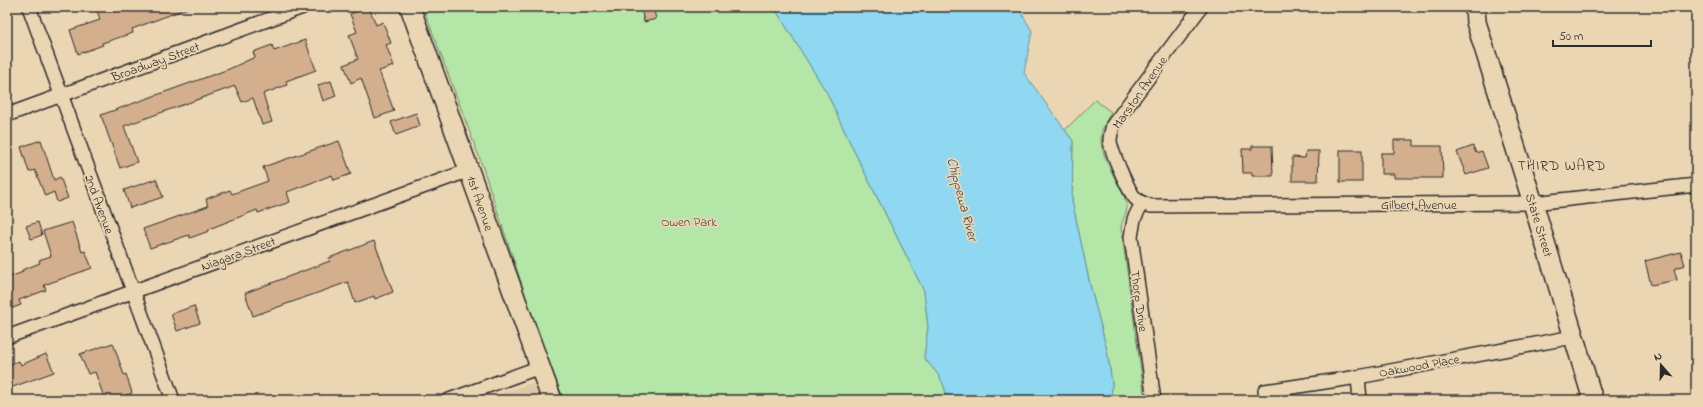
<svg xmlns="http://www.w3.org/2000/svg" width="1703" height="407" viewBox="0 0 1703 407" font-family="'Indie Flower',sans-serif">
<style>
.built{fill:#e0c7a6}
.green{fill:#b3e6a7;stroke:#6f8869}
.water{fill:#90d8f1;stroke:#6893a2}
.building{fill:#d4af8d;stroke:#2b2b2b}
.lines{fill:none;stroke-linecap:round;stroke-linejoin:round}
.street-casing{stroke:#2b2b2b;stroke-width:16}
.secondary-casing{stroke:#2b2b2b;stroke-width:22}
.street{stroke:#ebd6b4;stroke-width:13}
.secondary{stroke:#ebd6b4;stroke-width:19}
.labels{text-anchor:middle;stroke-width:3.5;stroke-linejoin:round;paint-order:stroke}
.street-label{font-size:13px;fill:#2b2b2b;stroke:#ebd6b4}
.park-label{font-size:13px;fill:#3f473e;stroke:#ebd6b4}
.neighbourhood-label{font-size:14px;letter-spacing:1px;fill:#2b2b2b;stroke:#ebd6b4}
.water-label{font-size:14px;font-style:italic;fill:#3a4549;stroke:#ebd6b4}
</style>
<rect width="100%" height="100%" fill="#ebd6b4"/>
<filter id="ink" filterUnits="userSpaceOnUse"><feTurbulence type="fractalNoise" baseFrequency=".025" numOctaves="2"/><feDisplacementMap in="SourceGraphic" scale="8" xChannelSelector="R" yChannelSelector="G"/><feConvolveMatrix kernelMatrix="1 2 1 2 8 2 1 2 1" color-interpolation-filters="sRGB"/></filter>
<g filter="url(#ink)">
<!-- built -->
<path class="built" d="M529,384L534,385L539,389L543,400H483Z"/>
<!-- green -->
<g class="green">
<path d="M423,7H774L827,93L852,147L924,291L928,327L924,358C935,370 947,383 946,400H564L540,339L481,162Z"/>
<path d="M1095,100L1111,112C1107,120 1101,128 1101,138C1101,159 1120,184 1127,204C1128,212 1122,219 1121,228L1145,400H1111L1112,384L1107,350L1090,285L1072,200L1073,141L1065,130Z"/>
</g>
<!-- water -->
<path class="water" d="M774,7H1018L1032,31L1024,73L1073,141L1072,200L1090,285L1107,350L1112,384L1111,400H946C947,383 935,370 924,358L928,327L924,291L852,147L827,93Z"/>
<!-- building -->
<g class="building">
<path d="M96,7H187L188,8L132,29L133,33L102,43L103,45L78,54L70,30L100,20Z"/>
<path d="M369,7L376,25L383,22L391,43L386,45L394,66L379,71L394,111L375,118L361,78L351,83L344,65L358,59L349,35L357,32L350,14Z"/>
<path d="M641,7H653L656,19L644,22Z"/>
<path d="M305,40L316,70L286,81L287,85L263,94L272,122L262,125L253,98L242,102L235,86L124,126L137,162L120,168L101,115L229,69L255,57L253,52L272,45L274,51Z"/>
<path d="M331,81L336,96L323,101L318,85Z"/>
<path d="M416,113L420,126L396,135L391,122Z"/>
<path d="M41,140L54,180L60,177L68,198L57,202L54,192L45,196L35,170L29,172L21,147Z"/>
<path d="M1394,140H1414V146H1442L1443,178H1394V174H1381V153H1394Z"/>
<path d="M339,141L351,174L334,180L332,175L287,192L290,202L258,213L257,210L209,229V231L190,238L189,235L150,248L143,229L208,206L206,199L230,190L232,194L268,181L263,167Z"/>
<path d="M1252,146H1272L1273,176H1252V173H1243L1242,149H1252Z"/>
<path d="M1473,146L1476,153L1482,151L1488,168L1466,175L1457,152Z"/>
<rect x="1340" y="150" width="22" height="32"/>
<path d="M1306,151H1319L1318,181H1292V157L1305,158Z"/>
<path d="M156,179L163,197L130,208L124,190Z"/>
<path d="M38,222L42,235L31,239L26,226Z"/>
<path d="M72,222L82,252L85,251L92,268L44,285L46,290L19,300L21,305L7,310V278L23,272L22,270L40,263L39,260L51,256L43,231Z"/>
<path d="M374,241L393,292L375,299L374,296L355,303L348,282L253,316L245,293L330,261L329,258Z"/>
<path d="M1681,252L1685,265L1674,269L1677,280L1651,285L1645,261Z"/>
<path d="M194,306L200,323L177,331L171,314Z"/>
<path d="M113,343L124,375L126,374L132,393L113,400H105L95,372L88,374L80,354Z"/>
<path d="M46,354L54,372L7,389V365L19,361L21,365Z"/>
</g>
<g class="lines">
<!-- street casing -->
<g class="street-casing">
<g id="street">
<path d="M29,7L173,400"/>
<path d="M1201,7L1113,125C1112,130 1110,135 1110,141C1111,151 1128,190 1135,198C1140,203 1145,204 1151,206L1533,203L1696,185"/>
<path d="M7,115L303,7"/>
<path d="M1142,203L1134,219L1131,237L1154,400"/>
<path d="M7,337L470,170"/>
<path d="M1358,377L1360,400"/>
<path d="M1265,391L1358,377L1573,337"/>
<path d="M449,400L540,367"/>
</g>
</g>
<!-- secondary casing -->
<g class="secondary-casing">
<g id="secondary">
<path d="M410,7L552,400"/>
<path d="M1475,7L1476,22L1533,203L1593,400"/>
</g>
</g>
<!-- street -->
<use href="#street" class="street"/>
<!-- secondary -->
<use href="#secondary" class="secondary"/>
</g>
</g>
<g class="labels">
<!-- street labels -->
<g class="street-label">
<text transform="translate(155 61) rotate(-20)" y="5">Broadway Street</text>
<text transform="translate(1139 92) rotate(-55)" y="5">Marston Avenue</text>
<text transform="translate(481 203) rotate(71)" y="5">1st Avenue</text>
<text transform="translate(100 204) rotate(70)" y="5">2nd Avenue</text>
<text x="1419" y="209">Gilbert Avenue</text>
<text transform="translate(1540 225) rotate(73)" y="5">State Street</text>
<text transform="translate(238 253) rotate(-20)" y="5">Niagara Street</text>
<text transform="translate(1140 301) rotate(82)" y="5">Thorp Drive</text>
<text transform="translate(1419 365) rotate(-10)" y="5">Oakwood Place</text>
</g>
<!-- park labels -->
<g class="park-label">
<text x="689" y="226">Owen Park</text>
</g>
<!-- neighbourhood labels -->
<g class="neighbourhood-label">
<text x="1562" y="170">THIRD WARD</text>
</g>
<!-- water labels -->
<g class="water-label">
<text transform="translate(963 199) rotate(75)" y="5">Chippewa River</text>
</g>
</g>
<!-- margin -->
<rect width="1703" height="407" fill="none" stroke="#ebd6b4" stroke-width="24"/>
<rect x="12" y="12" width="1679" height="383" fill="none" stroke="#2b2b2b" stroke-width="1.5" filter="url(#ink)"/>
<!-- north arrow -->
<g transform="translate(1661 365) rotate(340)" stroke="#ebd6b4" stroke-width="3" paint-order="stroke">
<path d="M0-3L7 15L0 10L-7 15Z" fill="#2b2b2b"/>
<text y="-6" font-size="11" font-weight="bold" text-anchor="middle" fill="#2b2b2b">N</text>
</g>
<!-- scale -->
<path d="M1553 40v6h98v-6" fill="none" stroke="#2b2b2b" stroke-width="2"/>
<text x="1559" y="40" font-size="12" fill="#2b2b2b" stroke="#ebd6b4" stroke-width="3" paint-order="stroke">50 m</text>
</svg>
